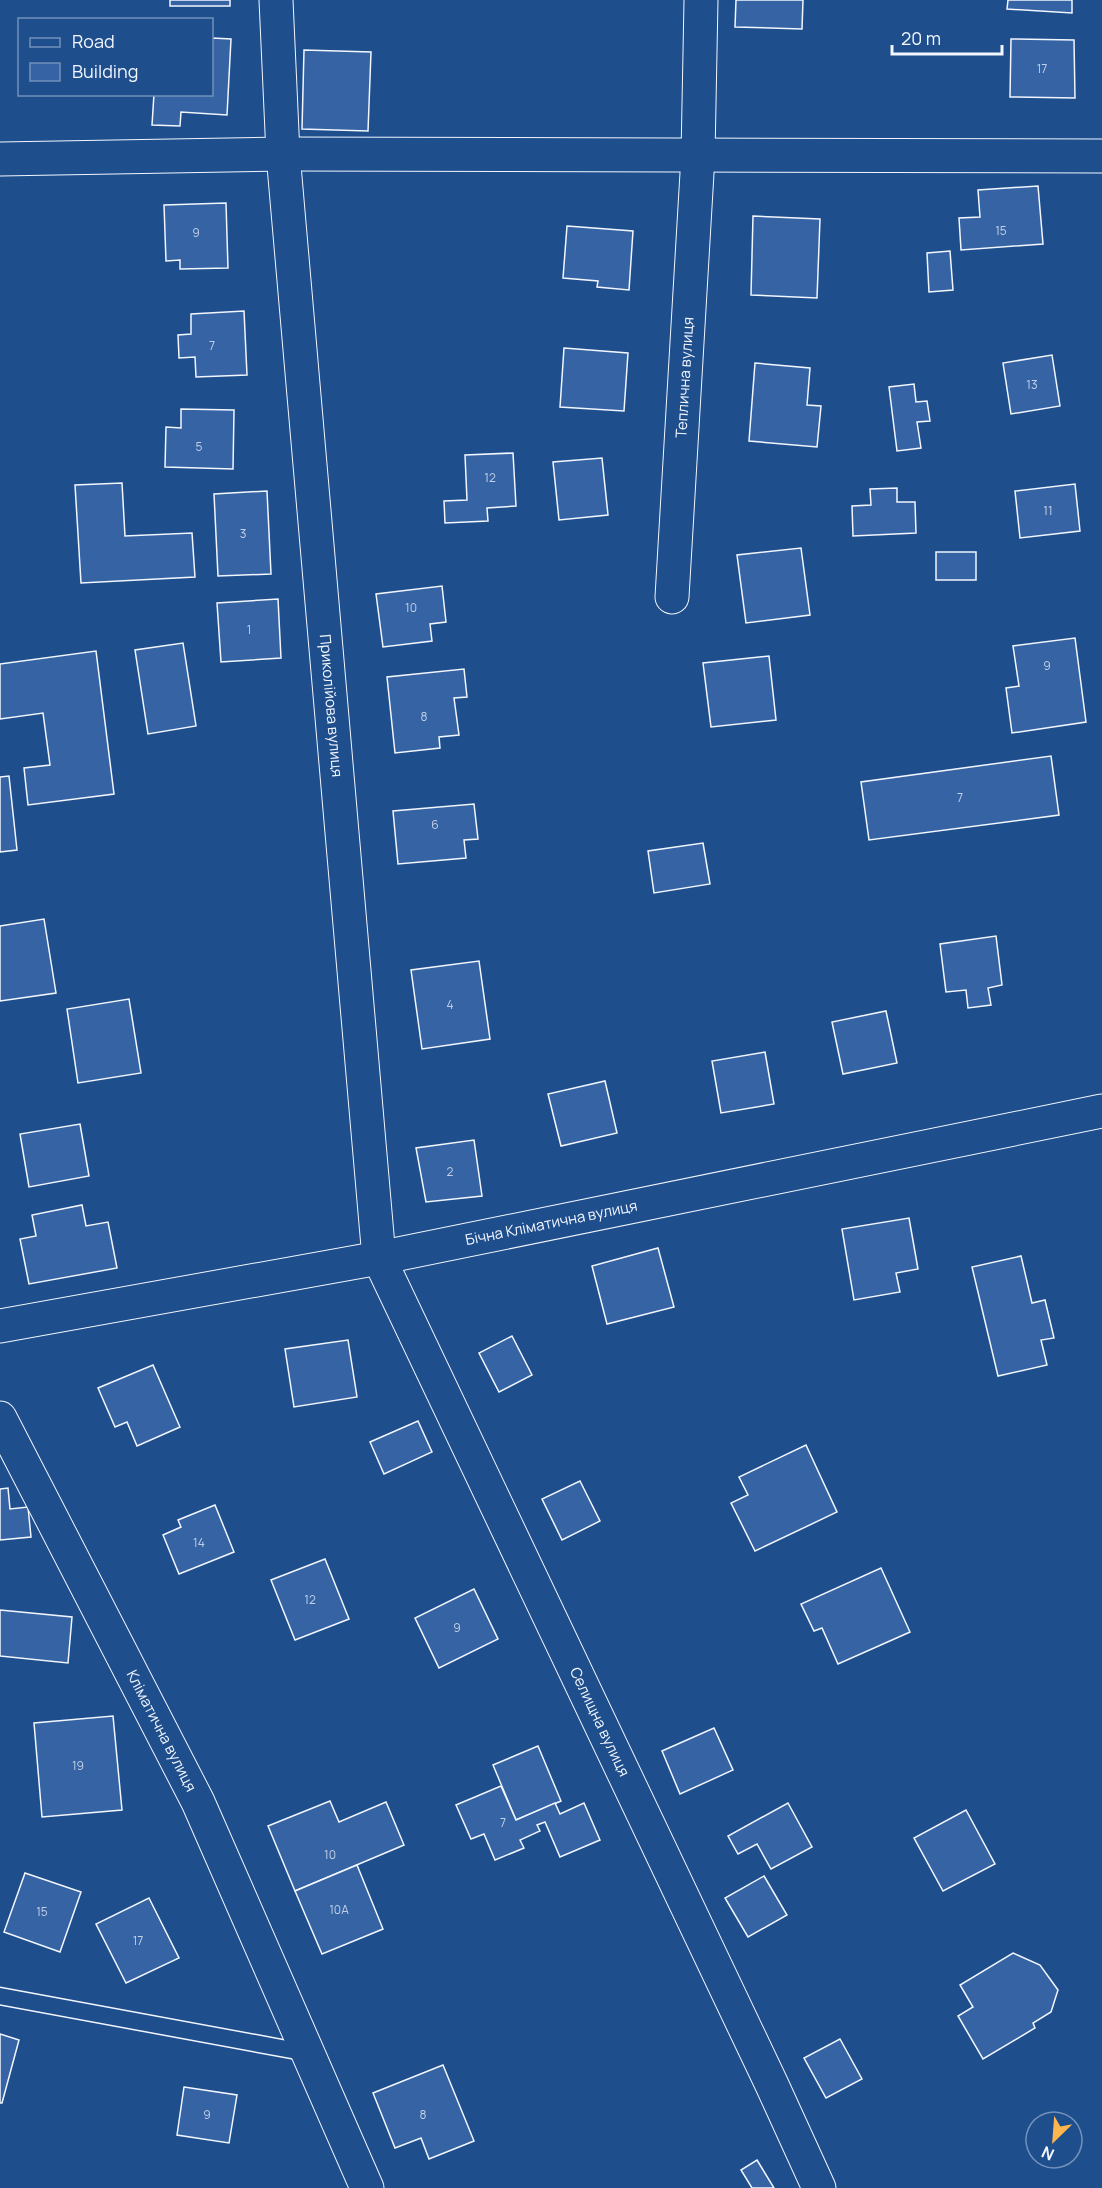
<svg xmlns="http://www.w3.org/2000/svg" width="1102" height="2188" viewBox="0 0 1102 2188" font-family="Manrope,sans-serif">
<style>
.building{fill:#3563a3;stroke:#f2f6ff;stroke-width:1.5}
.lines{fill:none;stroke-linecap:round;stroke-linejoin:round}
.lane-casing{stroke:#f2f6ff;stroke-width:19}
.street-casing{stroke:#f2f6ff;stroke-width:35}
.lane{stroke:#1f4e8c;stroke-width:16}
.street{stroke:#1f4e8c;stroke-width:33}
.labels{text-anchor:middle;stroke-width:4.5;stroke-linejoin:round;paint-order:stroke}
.number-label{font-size:12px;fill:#c3d1e8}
.street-label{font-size:15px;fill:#f2f6ff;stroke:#1f4e8c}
</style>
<rect width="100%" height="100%" fill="#1f4e8c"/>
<!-- building -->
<g class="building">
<rect x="170" y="0" width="60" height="6"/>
<path d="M736,0H803L802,29L735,27Z"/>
<path d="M1008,0H1072V13L1007,9Z"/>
<path d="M212,38L231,39L227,115L181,112L180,126L152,125L154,94H212Z"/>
<path d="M1011,39L1074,40L1075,98L1010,97Z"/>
<path d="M304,50L371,52L368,131L302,129Z"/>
<path d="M1038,186L1043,244L961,250L959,218L980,217L978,190Z"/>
<path d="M226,203L228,268L180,269V260L166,261L164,205Z"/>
<path d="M753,216L820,219L817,298L751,295Z"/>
<path d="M567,226L633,231L629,290L597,287L598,281L563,278Z"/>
<path d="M950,251L953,290L929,292L927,253Z"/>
<path d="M244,311L247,375L196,377L195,357L179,358L178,335L191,334V314Z"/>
<path d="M564,348L628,353L624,411L560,407Z"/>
<path d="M1052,355L1060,406L1011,414L1003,363Z"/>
<path d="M755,363L810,368L807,405L821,406L817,447L749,441Z"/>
<path d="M914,384L916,402L927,401L930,421L917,422L921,448L897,451L889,387Z"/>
<path d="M181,409L234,410L233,469L165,467L166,427L181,428Z"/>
<path d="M513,453L516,506L487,508L488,521L445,523L444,501L467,500L465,455Z"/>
<path d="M602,458L608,515L559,520L553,462Z"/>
<path d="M122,483L125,536L192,533L195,577L81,583L75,485Z"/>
<path d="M1075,484L1080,531L1020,538L1015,491Z"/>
<path d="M897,488V502H915L916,533L853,536L852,506L871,505L870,489Z"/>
<path d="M267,491L271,574L218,576L214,494Z"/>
<path d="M801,548L810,615L746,623L737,555Z"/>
<rect x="936" y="552" width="40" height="28"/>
<path d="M442,586L446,622L430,624L432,641L383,647L376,594Z"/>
<path d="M278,599L281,658L221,662L217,603Z"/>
<path d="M1075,638L1086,722L1012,733L1006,688L1019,686L1013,646Z"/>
<path d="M183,643L196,726L148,734L135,650Z"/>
<path d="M96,651L114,794L28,805L24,768L50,765L43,713L0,719V664Z"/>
<path d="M769,656L776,720L711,727L703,663Z"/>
<path d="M464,669L467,697L454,698L459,735L439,737L440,748L395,753L387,677Z"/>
<path d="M1051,756L1059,815L869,840L861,782Z"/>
<path d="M9,776L17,850L0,852V777Z"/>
<path d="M474,804L478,839L464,840L466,858L398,864L393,811Z"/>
<path d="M703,843L710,884L654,893L648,851Z"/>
<path d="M44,919L56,993L0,1001V926Z"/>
<path d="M996,936L1002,985L988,988L991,1005L968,1008L966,990L946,992L940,944Z"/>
<path d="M479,961L490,1039L422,1049L411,970Z"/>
<path d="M129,999L141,1073L78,1083L67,1009Z"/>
<path d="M886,1011L897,1063L843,1074L832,1022Z"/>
<path d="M765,1052L774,1104L721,1113L712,1061Z"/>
<path d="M605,1081L617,1133L561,1146L548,1094Z"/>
<path d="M80,1124L89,1176L29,1187L20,1134Z"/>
<path d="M474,1140L482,1196L426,1202L416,1148Z"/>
<path d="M82,1205L86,1226L108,1222L117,1268L29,1284L20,1239L36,1236L32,1215Z"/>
<path d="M909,1218L918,1269L896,1273L900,1292L854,1300L842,1229Z"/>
<path d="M658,1248L674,1307L607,1324L592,1266Z"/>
<path d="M1021,1256L1032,1303L1045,1300L1054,1338L1041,1340L1047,1365L998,1376L972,1267Z"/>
<path d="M512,1336L532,1375L499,1392L479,1353Z"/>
<path d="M348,1340L357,1397L294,1407L285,1349Z"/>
<path d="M153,1365L180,1427L137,1446L127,1422L115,1427L98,1388Z"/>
<path d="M418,1421L432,1452L384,1474L370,1442Z"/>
<path d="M806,1445L837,1512L755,1551L731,1503L748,1495L739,1477Z"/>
<path d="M580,1481L600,1521L562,1540L542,1499Z"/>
<path d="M8,1488L10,1509L28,1507L31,1537L0,1540V1489Z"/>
<path d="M215,1505L234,1552L179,1574L163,1535L181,1527L178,1520Z"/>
<path d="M325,1559L349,1619L295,1640L271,1580Z"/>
<path d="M881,1568L910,1632L838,1664L822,1628L814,1631L801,1604Z"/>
<path d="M474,1589L498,1639L439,1668L415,1618Z"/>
<path d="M0,1610L72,1617L68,1663L0,1656Z"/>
<path d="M113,1716L122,1810L42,1817L34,1723Z"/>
<path d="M714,1728L733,1770L680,1794L662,1751Z"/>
<path d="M538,1746L561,1801L516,1820L493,1765Z"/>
<path d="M501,1786L516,1820L555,1803L560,1814L584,1803L600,1840L560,1857L545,1822L537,1825L540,1831L520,1840L524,1848L495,1860L484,1834L471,1839L456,1805Z"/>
<path d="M330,1801L339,1822L386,1802L404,1845L295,1891L268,1826Z"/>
<path d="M788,1803L812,1847L771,1869L757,1844L738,1854L728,1836Z"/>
<path d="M966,1810L995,1864L943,1891L914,1838Z"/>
<path d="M357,1865L383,1929L322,1954L295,1891Z"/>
<path d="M25,1873L81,1892L60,1952L4,1932Z"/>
<path d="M764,1876L787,1915L748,1937L725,1898Z"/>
<path d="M149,1898L179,1958L126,1983L96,1924Z"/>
<path d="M1013,1953L1040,1965L1058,1990L1051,2012L1033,2023L1035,2028L983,2059L958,2016L973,2007L960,1985Z"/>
<path d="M0,2034L19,2040L2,2103H0Z"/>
<path d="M840,2039L862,2079L826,2098L804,2058Z"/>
<path d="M443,2065L474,2141L429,2159L421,2138L395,2148L373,2093Z"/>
<path d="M184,2087L237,2095L229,2143L177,2135Z"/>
<path d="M757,2160L774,2188H752L741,2170Z"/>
</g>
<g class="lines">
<!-- lane casing -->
<g class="lane-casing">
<path id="lane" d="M0,1996L308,2053"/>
</g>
<!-- street casing -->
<g class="street-casing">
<g id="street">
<path id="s1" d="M276,0L283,154L379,1258L772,2085L819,2188"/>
<path d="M0,159L283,154L1102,156"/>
<path id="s2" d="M672,597L698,156L701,0"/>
<path id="s3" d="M0,1326L379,1258L1102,1111"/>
<path id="s4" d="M0,1418L198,1802L367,2188"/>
</g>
</g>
<!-- lane -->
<use href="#lane" class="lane"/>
<!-- street -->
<use href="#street" class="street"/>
</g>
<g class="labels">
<!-- number labels -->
<g class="number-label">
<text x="1042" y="73">17</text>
<text x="1001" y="235">15</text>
<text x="196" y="237">9</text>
<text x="212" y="350">7</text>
<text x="1032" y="389">13</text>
<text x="199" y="451">5</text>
<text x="490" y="482">12</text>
<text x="1048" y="515">11</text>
<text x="243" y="538">3</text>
<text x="411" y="612">10</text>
<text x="249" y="634">1</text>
<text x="1047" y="670">9</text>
<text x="424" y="721">8</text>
<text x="960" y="802">7</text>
<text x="435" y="829">6</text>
<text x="450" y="1009">4</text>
<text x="450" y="1176">2</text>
<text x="199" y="1547">14</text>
<text x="310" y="1604">12</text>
<text x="457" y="1632">9</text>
<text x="78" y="1770">19</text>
<text x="503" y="1827">7</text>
<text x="330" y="1859">10</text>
<text x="339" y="1914">10А</text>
<text x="42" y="1916">15</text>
<text x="138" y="1945">17</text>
<text x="207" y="2119">9</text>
<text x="423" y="2119">8</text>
</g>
<!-- street labels -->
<g class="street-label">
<text dy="5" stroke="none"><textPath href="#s2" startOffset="220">Теплична вулиця</textPath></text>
<text dy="5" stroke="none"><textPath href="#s1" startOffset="708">Приколійова вулиця</textPath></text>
<text dy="5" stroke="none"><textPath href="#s3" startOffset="561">Бічна Кліматична вулиця</textPath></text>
<text dy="5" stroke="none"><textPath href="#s1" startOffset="1776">Селищна вулиця</textPath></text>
<text dy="5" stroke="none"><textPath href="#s4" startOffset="352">Кліматична вулиця</textPath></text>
</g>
</g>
<!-- legend -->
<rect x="18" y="18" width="195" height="78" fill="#1f4e8c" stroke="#7391ba" stroke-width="1.5"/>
<rect x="30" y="38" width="30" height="9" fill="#1f4e8c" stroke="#7391ba" stroke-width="1.5"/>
<text x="72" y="48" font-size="18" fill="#f2f6ff">Road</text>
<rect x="30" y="63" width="30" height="18" fill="#3563a3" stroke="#7391ba" stroke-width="1.5"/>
<text x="72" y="78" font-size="18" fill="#f2f6ff">Building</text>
<!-- north arrow -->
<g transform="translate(1054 2140) rotate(205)"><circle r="28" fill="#1f4e8c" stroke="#7391ba" stroke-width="1.5"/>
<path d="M0-4.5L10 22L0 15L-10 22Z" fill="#ffb74d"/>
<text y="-9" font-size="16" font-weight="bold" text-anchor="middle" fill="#f2f6ff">N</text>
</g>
<!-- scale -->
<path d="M892 45v9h110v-9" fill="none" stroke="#f2f6ff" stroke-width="3"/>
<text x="901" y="45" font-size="18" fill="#f2f6ff" stroke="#1f4e8c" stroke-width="4.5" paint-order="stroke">20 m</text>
</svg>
